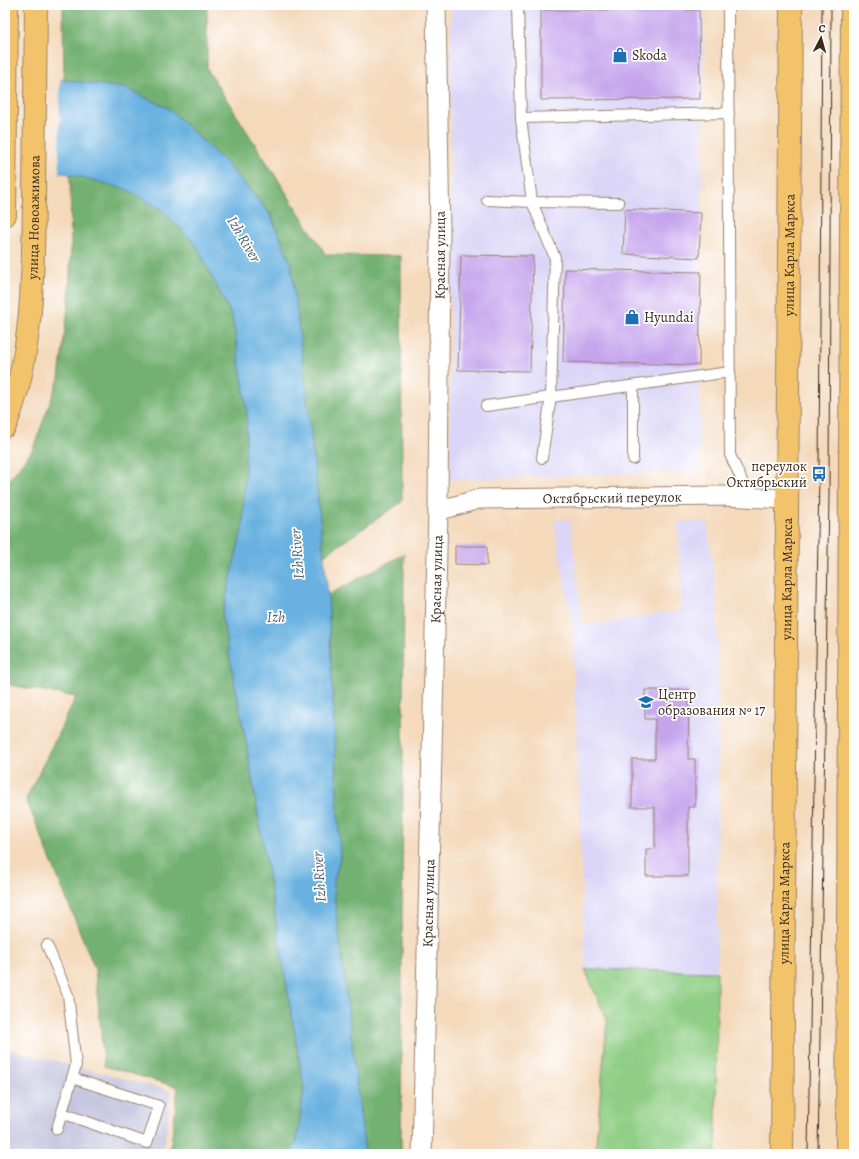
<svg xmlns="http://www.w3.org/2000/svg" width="859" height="1159" viewBox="0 0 859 1159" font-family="Alegreya,serif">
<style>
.built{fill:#dbd6f7}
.industrial{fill:#c1c2dd}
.green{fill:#8fce84;stroke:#657c51}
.forest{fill:#73b172;stroke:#576e48}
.water{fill:#68b1e0;stroke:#526e7f}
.pier{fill:#f4d9bb}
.building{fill:#c6a5ed}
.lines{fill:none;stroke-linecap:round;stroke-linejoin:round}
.lane-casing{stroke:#98826c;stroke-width:12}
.street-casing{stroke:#98826c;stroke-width:21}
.primary-casing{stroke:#98826c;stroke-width:24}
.lane{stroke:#fff;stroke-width:10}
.street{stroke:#fff;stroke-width:19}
.primary{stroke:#f2c36a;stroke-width:22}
.tram{stroke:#3b2a1e;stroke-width:1}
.labels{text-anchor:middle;stroke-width:3.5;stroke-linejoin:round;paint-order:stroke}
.poi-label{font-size:14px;fill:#3b2a1e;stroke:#fff;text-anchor:start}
.street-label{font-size:14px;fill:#3b2a1e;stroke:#fff}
.water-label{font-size:15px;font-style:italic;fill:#4d606c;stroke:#fff}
</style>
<rect width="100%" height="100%" fill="#fff"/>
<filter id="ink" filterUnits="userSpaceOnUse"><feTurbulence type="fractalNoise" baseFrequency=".025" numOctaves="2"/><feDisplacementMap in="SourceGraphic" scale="8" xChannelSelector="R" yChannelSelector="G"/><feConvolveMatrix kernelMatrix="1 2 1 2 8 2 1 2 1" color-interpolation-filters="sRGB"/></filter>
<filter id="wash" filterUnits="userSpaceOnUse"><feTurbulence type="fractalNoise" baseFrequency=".012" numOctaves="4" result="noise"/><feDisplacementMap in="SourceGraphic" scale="16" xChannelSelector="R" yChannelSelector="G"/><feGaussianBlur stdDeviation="0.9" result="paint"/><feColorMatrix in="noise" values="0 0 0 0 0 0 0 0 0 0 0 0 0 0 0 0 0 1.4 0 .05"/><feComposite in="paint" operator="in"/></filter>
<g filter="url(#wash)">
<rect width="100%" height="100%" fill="#f4d9bb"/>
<!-- built -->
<g class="built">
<path d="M451,5H704L699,471L450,480Z"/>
<path d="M570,519L583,626L682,610L678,521L707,522L717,598L718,778L717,972L585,969L572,627L554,520Z"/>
</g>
<!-- industrial -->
<path class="industrial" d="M5,1048L171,1091L165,1142L157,1154H5Z"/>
<!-- green -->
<path class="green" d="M585,969L717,972L716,1154H595L607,1021Z"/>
<!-- forest -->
<g class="forest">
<path d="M63,5H207V69L326,255L401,256L402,502L324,555L291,264L271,214L224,161L125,88L64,80Z"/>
<path d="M70,174L126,189L162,210L196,245L232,316L247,410L243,525L222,616L244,731L304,1089L297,1141L290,1154H165L171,1144L178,1087L104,1066L95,969L26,799L76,697L5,684V485L33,449L59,378L69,299L71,245Z"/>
<path d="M404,554L401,1154H365L333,884L340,858L328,595Z"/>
</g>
<!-- water -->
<path class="water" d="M20,73L64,80L125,88L168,108L224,161L270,214L291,264L305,378L328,595L340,858L333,884L365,1154H290L297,1141L304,1089L244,731L222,616L243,525L247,410L232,316L196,245L162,210L126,189L70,174L20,167Z"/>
<!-- pier -->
<path class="pier" d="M5,70L20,71L60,78L59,175L5,167Z"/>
<g id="blocks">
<!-- building -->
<g class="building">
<path d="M541,10H699L700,99L541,100Z"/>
<path d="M625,209L701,213L699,258L623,254Z"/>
<path d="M461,255L533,256L530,371L458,370Z"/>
<path d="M565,269L701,272L699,365L563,362Z"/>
<path d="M455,546H487V565L455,564Z"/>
<path d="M645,690H689L688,759H695V807H688V876H646V849H655V807H632V759H655V719H645Z"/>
</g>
</g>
</g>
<g filter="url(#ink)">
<use href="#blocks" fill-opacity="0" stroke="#98826c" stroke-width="1"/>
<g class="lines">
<!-- lane casing -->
<g class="lane-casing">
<g id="lane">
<path d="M518,5L521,118L729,113"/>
<path d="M728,5L730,455L745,487L747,497"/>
<path d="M521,118L532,202L619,203"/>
<path d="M487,200L532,202L555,258L551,396L542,458"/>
<path d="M633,386V459"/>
<path d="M486,406L730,372"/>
<path d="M47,945L68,995L76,1065L57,1129"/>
<path d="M62,1113L147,1143L159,1106L72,1078"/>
</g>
</g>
<!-- street casing -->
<g class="street-casing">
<g id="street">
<path id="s1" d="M438,511L479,499L724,496L787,499"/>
<path id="s2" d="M422,1154L438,511L440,232L436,5"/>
</g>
</g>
<!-- primary casing -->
<g class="primary-casing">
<g id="primary">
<path d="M5,215L7,5"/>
<path id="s3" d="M5,426C34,356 33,268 34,193C35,130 35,68 36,5"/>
<path id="s4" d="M782,1154L791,5"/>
<path d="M847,1154L852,5"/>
</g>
</g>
<!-- lane -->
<use href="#lane" class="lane"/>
<!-- street -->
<use href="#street" class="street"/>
<!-- primary -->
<use href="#primary" class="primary"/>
<!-- tram -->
<g class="tram">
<path d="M808,1154L819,474L822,5"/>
<path d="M818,1154L829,496L831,5"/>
</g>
</g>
</g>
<!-- icons -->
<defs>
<g id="shop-bare" transform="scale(1.2)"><path d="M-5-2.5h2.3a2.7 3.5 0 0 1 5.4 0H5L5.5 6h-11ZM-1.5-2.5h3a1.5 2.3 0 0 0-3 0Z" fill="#1f6fb2" stroke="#fff" stroke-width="2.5" paint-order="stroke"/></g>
<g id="bus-bare" transform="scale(1.2)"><path d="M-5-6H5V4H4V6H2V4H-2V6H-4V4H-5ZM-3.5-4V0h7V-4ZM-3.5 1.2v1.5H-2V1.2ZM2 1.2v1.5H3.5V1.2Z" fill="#1f6fb2" stroke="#fff" stroke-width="2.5" paint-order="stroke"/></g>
<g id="school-bare" transform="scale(1.2)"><path d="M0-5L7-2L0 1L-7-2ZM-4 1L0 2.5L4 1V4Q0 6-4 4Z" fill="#1f6fb2" stroke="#fff" stroke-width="2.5" paint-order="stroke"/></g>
</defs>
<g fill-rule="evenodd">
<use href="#shop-bare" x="620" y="55"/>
<use href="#shop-bare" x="632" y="317"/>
<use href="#bus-bare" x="819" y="474"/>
<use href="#school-bare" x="646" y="702"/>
</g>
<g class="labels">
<!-- poi labels -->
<g class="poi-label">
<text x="632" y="60">Skoda</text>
<text x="644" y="322">Hyundai</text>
<text x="807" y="471" text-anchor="end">переулок<tspan x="807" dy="16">Октябрьский</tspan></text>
<text x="658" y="699">Центр<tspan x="658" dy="16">образования № 17</tspan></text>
</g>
<!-- street labels -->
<g class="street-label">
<text dy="5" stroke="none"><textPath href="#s3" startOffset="212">улица Новоажимова</textPath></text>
<text dy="5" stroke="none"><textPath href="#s2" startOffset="899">Красная улица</textPath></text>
<text dy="5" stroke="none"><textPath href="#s4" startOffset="899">улица Карла Маркса</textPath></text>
<text dy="5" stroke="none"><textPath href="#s1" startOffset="176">Октябрьский переулок</textPath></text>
<text dy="5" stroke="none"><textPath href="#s2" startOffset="575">Красная улица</textPath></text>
<text dy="5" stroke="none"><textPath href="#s4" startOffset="575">улица Карла Маркса</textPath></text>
<text dy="5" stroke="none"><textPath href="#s2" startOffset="251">Красная улица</textPath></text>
<text dy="5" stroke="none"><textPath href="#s4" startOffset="251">улица Карла Маркса</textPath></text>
</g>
<!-- water labels -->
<g class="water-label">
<text transform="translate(244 239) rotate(59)" y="5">Izh River</text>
<text transform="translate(297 554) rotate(-94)" y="5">Izh River</text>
<text x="276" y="622">Izh</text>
<text transform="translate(319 877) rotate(-94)" y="5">Izh River</text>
</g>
</g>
<!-- margin -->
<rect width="859" height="1159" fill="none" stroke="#fff" stroke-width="20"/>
<!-- north arrow -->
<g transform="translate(821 38) rotate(6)" stroke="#ffffff" stroke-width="3" paint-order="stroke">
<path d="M0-3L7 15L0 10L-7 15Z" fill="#3b2a1e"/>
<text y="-6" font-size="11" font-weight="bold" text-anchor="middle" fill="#3b2a1e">С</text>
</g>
</svg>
